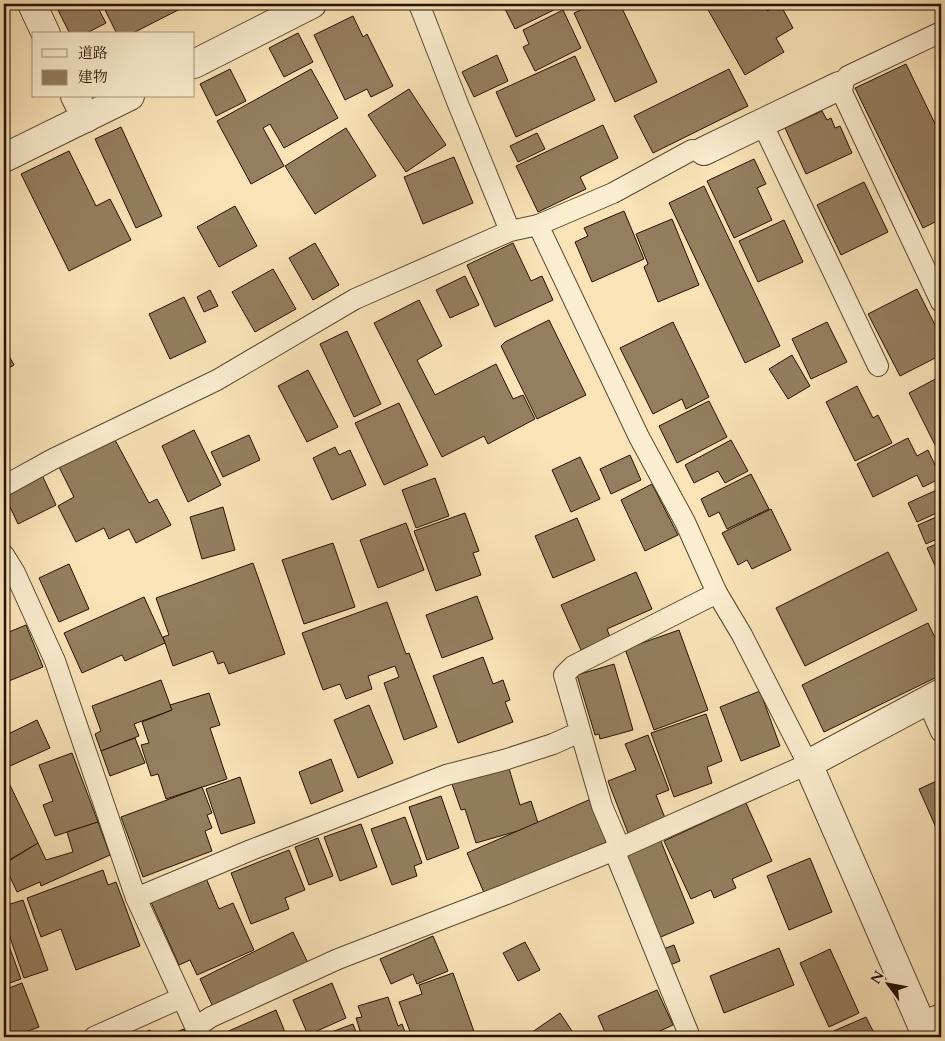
<svg xmlns="http://www.w3.org/2000/svg" width="945" height="1041" viewBox="0 0 945 1041" font-family="Cardo,'Noto Serif JP',serif">
<style>
.building{fill:#947e5f;stroke:#271100}
.lines{fill:none;stroke-linecap:round;stroke-linejoin:round}
.lane-casing{stroke:#5c462e;stroke-width:22}
.street-casing{stroke:#5c462e;stroke-width:30}
.lane{stroke:#fbedd0;stroke-width:20}
.street{stroke:#fbedd0;stroke-width:28}
</style>
<rect width="100%" height="100%" fill="#f9e3b7"/>
<filter id="stains"><feTurbulence type="fractalNoise" baseFrequency=".004" numOctaves="4"/><feColorMatrix values="0 0 0 0 .2 0 0 0 0 .09 0 0 0 0 .02 0 0 0 .5 -.17"/></filter>
<radialGradient id="worn" r=".72"><stop offset=".6" stop-color="#630" stop-opacity="0"/><stop offset="1" stop-color="#630" stop-opacity=".3"/></radialGradient>
<!-- building -->
<g class="building">
<path d="M55,4H96L106,23L85,34H70Z"/>
<path d="M102,4H185L186,6L131,34H117Z"/>
<path d="M506,4H560L562,6L515,29L503,5Z"/>
<path d="M595,4H620L657,82L615,102L574,13Z"/>
<path d="M714,4H763L767,11L780,4L793,28L776,38L784,52L745,75L707,8Z"/>
<path d="M563,10L581,48L535,71L523,47L529,44L523,30Z"/>
<path d="M353,16L363,37L367,34L393,86L371,97L367,89L345,100L314,35Z"/>
<path d="M298,33L313,62L284,77L269,48Z"/>
<path d="M497,55L508,81L474,97L462,72Z"/>
<path d="M575,56L595,100L516,137L496,92Z"/>
<path d="M906,64L941,136V219L923,228L855,88Z"/>
<path d="M230,69L246,101L216,116L200,84Z"/>
<path d="M311,69L338,118L284,148L270,124L263,128L284,166L251,184L217,121Z"/>
<path d="M729,69L748,106L653,153L634,116Z"/>
<path d="M409,89L446,145L406,172L368,115Z"/>
<path d="M822,111L827,120L831,118L835,128L840,126L852,153L806,174L785,128Z"/>
<path d="M603,125L618,158L580,177L586,189L538,212L516,166Z"/>
<path d="M121,127L162,216L136,228L95,139Z"/>
<path d="M346,128L376,176L315,214L285,166Z"/>
<path d="M537,133L545,149L518,162L510,146Z"/>
<path d="M69,151L96,206L110,199L131,240L69,271L21,174Z"/>
<path d="M454,157L473,203L423,224L404,177Z"/>
<path d="M754,159L766,184L757,188L772,220L734,238L707,181Z"/>
<path d="M864,182L888,232L841,255L817,205Z"/>
<path d="M704,186L780,346L745,363L669,203Z"/>
<path d="M235,206L257,246L219,267L197,227Z"/>
<path d="M624,211L644,259L592,282L575,242L588,236L584,228Z"/>
<path d="M672,219L699,285L658,302L644,267L648,264L636,234Z"/>
<path d="M784,220L803,262L758,282L739,241Z"/>
<path d="M315,243L339,285L313,300L289,258Z"/>
<path d="M513,243L531,281L542,276L553,300L495,327L467,265Z"/>
<path d="M273,269L296,309L255,332L232,292Z"/>
<path d="M465,276L479,305L450,318L436,290Z"/>
<path d="M917,289L941,337V355L900,376L868,314Z"/>
<path d="M210,290L218,306L204,312L197,297Z"/>
<path d="M184,297L206,342L170,359L149,314Z"/>
<path d="M419,300L442,346L417,360L435,395L496,364L513,399L523,395L535,419L488,444L484,436L442,457L374,323Z"/>
<path d="M549,320L586,395L537,419L501,346L505,342Z"/>
<path d="M673,322L709,397L686,409L682,399L653,414L620,348Z"/>
<path d="M827,322L847,362L811,379L792,339Z"/>
<path d="M347,331L381,404L354,417L320,344Z"/>
<path d="M4,347L14,365L6,370L8,374L4,376Z"/>
<path d="M792,355L810,386L788,399L769,369Z"/>
<path d="M308,370L338,427L307,442L278,386Z"/>
<path d="M941,376V447L937,449L909,393Z"/>
<path d="M857,386L873,418L878,415L892,443L855,461L826,402Z"/>
<path d="M709,401L727,437L677,463L659,426Z"/>
<path d="M399,403L428,465L384,485L355,423Z"/>
<path d="M194,430L221,485L188,502L162,446Z"/>
<path d="M249,435L260,460L223,477L211,452Z"/>
<path d="M114,438L149,503L157,499L171,525L136,543L129,529L109,539L104,528L76,542L58,506L74,497L59,467Z"/>
<path d="M908,438L917,456L928,450L941,478L923,487L917,475L873,497L857,464Z"/>
<path d="M731,440L748,471L725,483L718,471L694,483L685,465Z"/>
<path d="M335,447L339,455L350,450L366,485L332,500L313,458Z"/>
<path d="M630,455L641,480L611,494L600,469Z"/>
<path d="M580,457L600,499L571,512L552,470Z"/>
<path d="M751,474L769,509L727,529L719,512L709,517L701,499Z"/>
<path d="M42,475L56,505L18,524L4,494Z"/>
<path d="M435,478L449,516L416,528L402,490Z"/>
<path d="M652,484L678,535L645,551L621,500Z"/>
<path d="M941,488V511L917,522L908,503Z"/>
<path d="M223,507L235,550L202,559L190,517Z"/>
<path d="M771,509L791,550L752,569L747,560L738,565L722,533Z"/>
<path d="M465,513L479,551L473,553L481,575L436,591L414,531Z"/>
<path d="M941,515V537L926,544L918,525Z"/>
<path d="M577,518L595,560L553,578L535,536Z"/>
<path d="M406,523L424,570L378,588L360,540Z"/>
<path d="M941,542V565L936,568L927,548Z"/>
<path d="M333,543L355,607L304,624L282,560Z"/>
<path d="M888,552L917,610L805,666L776,608Z"/>
<path d="M253,563L285,654L229,674L224,662L218,664L213,651L173,666L163,637L169,635L156,598Z"/>
<path d="M69,564L89,609L59,622L39,578Z"/>
<path d="M941,568V580L937,570Z"/>
<path d="M636,572L652,609L607,629L610,637L581,650L561,605Z"/>
<path d="M477,596L493,639L442,658L426,615Z"/>
<path d="M144,597L165,643L125,661L122,655L82,673L64,633Z"/>
<path d="M387,602L406,654L409,653L437,727L404,740L384,683L399,677L395,666L368,676L372,689L346,699L340,684L323,690L302,633Z"/>
<path d="M928,623L941,650V675L824,732L802,685Z"/>
<path d="M26,625L43,667L4,683V644L8,643L4,634Z"/>
<path d="M679,630L708,710L654,730L625,649Z"/>
<path d="M483,657L493,684L503,680L510,700L505,702L513,722L458,743L433,676Z"/>
<path d="M614,664L633,730L600,739L599,734L595,735L577,675Z"/>
<path d="M161,680L172,710L134,724L139,736L101,751L95,734L101,731L92,706Z"/>
<path d="M760,691L780,746L741,761L720,707Z"/>
<path d="M209,693L220,725L210,728L227,779L166,799L158,774L151,776L141,745L149,743L142,722L172,710L170,705Z"/>
<path d="M369,705L393,763L358,778L334,720Z"/>
<path d="M706,714L722,761L707,767L712,783L674,797L651,733Z"/>
<path d="M37,720L50,748L10,766L4,753V736Z"/>
<path d="M648,735L669,790L656,795L665,818L628,833L608,781L636,770L625,744Z"/>
<path d="M135,738L145,763L110,776L101,751Z"/>
<path d="M72,753L98,822L55,836L43,805L53,801L39,765Z"/>
<path d="M331,759L343,791L311,804L299,772Z"/>
<path d="M508,765L520,805L531,801L538,823L521,830L476,843L465,809L461,810L452,784Z"/>
<path d="M6,777L38,843L4,863V778Z"/>
<path d="M240,777L255,823L221,834L206,789Z"/>
<path d="M941,779V839L919,789Z"/>
<path d="M202,787L212,813L207,815L212,828L205,831L212,851L143,877L121,817Z"/>
<path d="M441,796L459,848L427,860L409,807Z"/>
<path d="M591,799L609,841L485,895L467,853Z"/>
<path d="M746,803L772,861L732,879L736,888L714,898L711,890L691,899L664,841Z"/>
<path d="M405,817L422,863L414,866L417,876L392,885L371,829Z"/>
<path d="M98,822L110,855L41,886L40,882L17,892L4,864L38,843L46,860L73,852L67,832Z"/>
<path d="M361,824L377,867L340,881L324,837Z"/>
<path d="M318,838L333,876L309,885L295,847Z"/>
<path d="M660,839L694,923L656,939L622,855Z"/>
<path d="M289,850L305,890L285,898L289,909L251,924L231,873Z"/>
<path d="M810,858L832,912L789,930L767,876Z"/>
<path d="M103,870L108,885L116,882L140,946L76,970L61,929L41,937L27,898Z"/>
<path d="M206,878L219,909L233,903L254,950L197,975L190,960L179,965L151,902Z"/>
<path d="M23,900L48,970L24,978L4,920V906Z"/>
<path d="M4,932L21,979L4,985Z"/>
<path d="M293,932L308,963L214,1009L200,979Z"/>
<path d="M433,936L448,971L417,984L413,974L391,984L380,959Z"/>
<path d="M525,942L540,970L518,981L503,953Z"/>
<path d="M674,945L680,961L665,967L658,951Z"/>
<path d="M779,948L794,985L724,1013L710,976Z"/>
<path d="M830,949L859,1013L829,1027L800,963Z"/>
<path d="M453,973L476,1037H412L399,1002L422,994L419,985Z"/>
<path d="M22,983L39,1027L12,1037H4V990Z"/>
<path d="M332,983L346,1018L308,1035L293,1000Z"/>
<path d="M657,990L673,1025L647,1037H607L598,1016Z"/>
<path d="M388,997L398,1026L402,1024L407,1037H362L356,1018L362,1017L358,1006Z"/>
<path d="M276,1010L287,1037H224L222,1034Z"/>
<path d="M560,1013L576,1037H525Z"/>
<path d="M866,1017L876,1037H820Z"/>
<path d="M353,1024L358,1037H318Z"/>
<path d="M184,1029L187,1037H164Z"/>
<path d="M150,1030L153,1037H133Z"/>
</g>
<g class="lines">
<!-- lane casing -->
<g class="lane-casing">
<g id="lane">
<path d="M419,4L458,104L510,231"/>
<path d="M941,32L848,76L839,86L941,302"/>
<path d="M762,123L878,366"/>
<path d="M4,486L53,459L217,380L355,299L510,231L538,225L613,193L692,150L704,151"/>
<path d="M4,555L15,573L55,661L136,898L200,1037"/>
<path d="M927,700L941,732"/>
<path d="M620,848L602,806L564,675L573,666L717,593"/>
<path d="M614,850L690,1037"/>
<path d="M136,898L251,850L446,775L504,760L553,744L580,732"/>
<path d="M920,1022L941,1014"/>
<path d="M196,1027L211,1017L338,959L504,895L620,848L808,764L742,635L717,593L685,522L639,437L538,225"/>
<path d="M94,1037L181,998"/>
</g>
</g>
<!-- street casing -->
<g class="street-casing">
<g id="street">
<path d="M32,4L46,34"/>
<path d="M194,64L312,4"/>
<path d="M75,96L86,118"/>
<path d="M704,151L839,86"/>
<path d="M4,158L130,96"/>
<path d="M927,1037L808,764L941,693"/>
</g>
</g>
<!-- lane -->
<use href="#lane" class="lane"/>
<!-- street -->
<use href="#street" class="street"/>
</g>
<!-- margin -->
<rect width="945" height="1041" fill="none" stroke="#f9e3b7" stroke-width="20"/>
<rect x="5" y="5" width="935" height="1031" fill="none" stroke="#271100" stroke-width="2.5"/>
<rect x="10" y="10" width="925" height="1021" fill="none" stroke="#271100"/>
<!-- legend -->
<rect x="32" y="32" width="162" height="65" fill="#fbedd0" stroke="#a6957d"/>
<rect x="42" y="49" width="25" height="8" fill="#fbedd0" stroke="#a6957d"/>
<text x="78" y="58" font-size="15" fill="#271100">道路</text>
<rect x="42" y="70" width="25" height="15" fill="#947e5f" stroke="#a6957d"/>
<text x="78" y="82" font-size="15" fill="#271100">建物</text>
<!-- north arrow -->
<g transform="translate(888 984) rotate(302)" stroke="#fbedd0" stroke-width="4" paint-order="stroke">
<path d="M0-4L9 19L0 12L-9 19Z" fill="#271100"/>
<text y="-8" font-size="14" font-weight="bold" text-anchor="middle" fill="#271100">N</text>
</g>
<rect width="100%" height="100%" filter="url(#stains)"/>
<rect width="100%" height="100%" fill="url(#worn)"/>
</svg>
